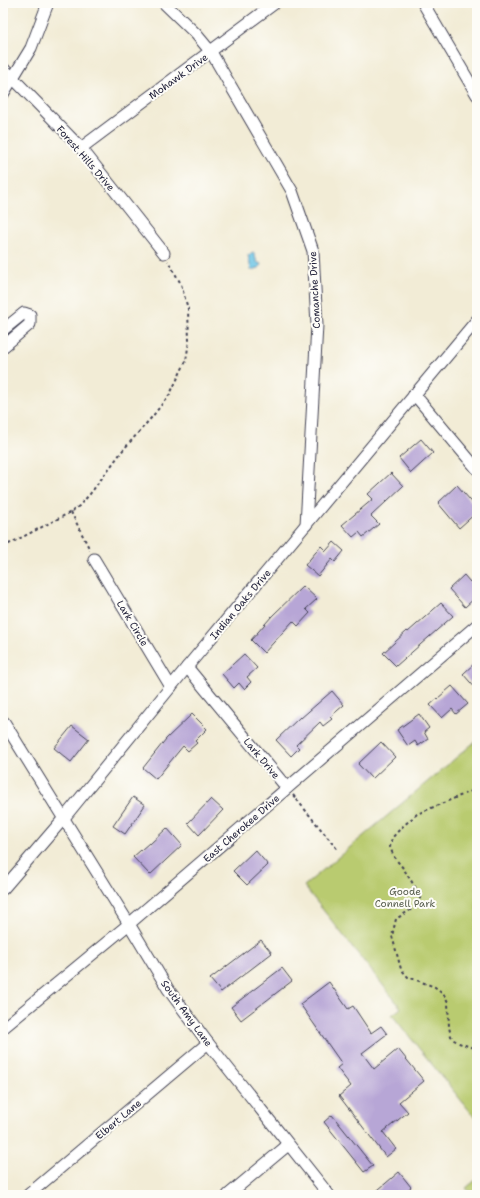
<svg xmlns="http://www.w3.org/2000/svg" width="480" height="1198" viewBox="0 0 480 1198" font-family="'Shantell Sans',sans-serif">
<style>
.green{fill:#b9cb6f;stroke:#6e7655}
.water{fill:#67c2e4;stroke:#447290}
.building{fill:#b7a6d6}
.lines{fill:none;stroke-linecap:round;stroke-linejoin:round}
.minor-casing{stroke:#414052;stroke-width:13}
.path{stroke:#414052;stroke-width:2;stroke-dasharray:3 3;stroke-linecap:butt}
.minor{stroke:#fff;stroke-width:11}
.labels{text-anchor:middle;stroke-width:4;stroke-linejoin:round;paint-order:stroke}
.street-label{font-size:10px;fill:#22223b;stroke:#fdfcf7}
.park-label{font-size:10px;fill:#575d4d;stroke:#fdfcf7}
</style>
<rect width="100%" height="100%" fill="#fdfcf7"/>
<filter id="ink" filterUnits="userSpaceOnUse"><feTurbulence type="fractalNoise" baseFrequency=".025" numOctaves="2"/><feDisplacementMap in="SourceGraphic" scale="8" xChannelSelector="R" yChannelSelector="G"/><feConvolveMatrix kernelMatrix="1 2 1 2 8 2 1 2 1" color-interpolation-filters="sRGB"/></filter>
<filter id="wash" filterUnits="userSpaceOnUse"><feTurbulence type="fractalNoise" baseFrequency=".012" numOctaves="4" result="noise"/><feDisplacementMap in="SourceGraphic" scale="16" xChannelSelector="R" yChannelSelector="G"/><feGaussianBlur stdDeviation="0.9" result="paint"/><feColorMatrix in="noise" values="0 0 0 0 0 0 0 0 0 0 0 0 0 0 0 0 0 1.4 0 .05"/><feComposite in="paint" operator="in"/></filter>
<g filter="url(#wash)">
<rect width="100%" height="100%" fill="#f2ecd6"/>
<!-- green -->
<g class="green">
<path d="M477,740V1120L392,1015L401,1008L304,886Z"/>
<path d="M477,1179V1195H472L466,1188Z"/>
</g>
<!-- water -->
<path class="water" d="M254,253L257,262L261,264L259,268L251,270L248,255Z"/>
<g id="blocks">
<!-- building -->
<g class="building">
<path d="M421,439L433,453L411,473L399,458Z"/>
<path d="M391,473L403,486L371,516L379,524L363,537L359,532L353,537L342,525L373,499L368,494Z"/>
<path d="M457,485L477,508V512L459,528L438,503Z"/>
<path d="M334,542L344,551L335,562L332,559L318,576L305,565L321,546L326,551Z"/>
<path d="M464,575L470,582L477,576V596L465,607L449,589Z"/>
<path d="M303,586L317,599L306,609L310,613L298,626L293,621L264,653L251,640L272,616Z"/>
<path d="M441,603L453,616L396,666L383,653L407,631L408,632Z"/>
<path d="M244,654L257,668L247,677L251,682L244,689L239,683L234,688L222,674Z"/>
<path d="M477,661V690L463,674Z"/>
<path d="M452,686L468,704L456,714L452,709L442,718L430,705Z"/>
<path d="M332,691L344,705L330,717L332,719L323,726L320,722L296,745L299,748L291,756L276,740L300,717L301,718Z"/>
<path d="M192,714L207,729L195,741L197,743L188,751L183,746L156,779L143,768L166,739Z"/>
<path d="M419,714L429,728L424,732L428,739L418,746L415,741L408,746L397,730Z"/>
<path d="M72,726L89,739L71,762L54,748Z"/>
<path d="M381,742L395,757L372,779L358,764Z"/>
<path d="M133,797L145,805L125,834L113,826Z"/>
<path d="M211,799L223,810L199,835L188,823Z"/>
<path d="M167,828L182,845L150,875L133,857L149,843L150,844Z"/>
<path d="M255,850L268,865L247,885L233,871Z"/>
<path d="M261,940L272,953L221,992L210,979Z"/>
<path d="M282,968L292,981L241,1020L231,1007Z"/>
<path d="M329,982L348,1009L353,1006L371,1033L381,1026L387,1034L362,1053L374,1069L398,1049L424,1081L399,1102L408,1112L383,1132L396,1149L386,1157L339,1096L351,1086L337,1068L342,1064L300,1004Z"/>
<path d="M332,1115L373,1166L364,1172L324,1122Z"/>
<path d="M399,1172L411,1187L402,1195H372Z"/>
</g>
</g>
</g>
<g filter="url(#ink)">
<use href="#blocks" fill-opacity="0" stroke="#414052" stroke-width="1"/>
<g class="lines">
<!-- minor casing -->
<g class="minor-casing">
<g id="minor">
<path d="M164,3L196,34L211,52L292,191L313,251L317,325L306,525"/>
<path d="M423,3L477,95"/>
<path d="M3,68L81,148L164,253"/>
<path d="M3,94L31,48L48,3"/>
<path d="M81,148L275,3"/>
<path d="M3,330L24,313L30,315V324L3,347"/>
<path d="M414,394L477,469"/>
<path d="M94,559L171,687"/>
<path d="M187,667L287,788"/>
<path d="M4,722L129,924L168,989L208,1043L329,1195"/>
<path d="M3,889L64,818L187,667L477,320"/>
<path d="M3,1028L129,924L477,625"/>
<path d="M28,1195L208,1043"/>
<path d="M228,1195L288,1145"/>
</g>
</g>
<!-- path -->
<g class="path">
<path d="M71,512L90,550"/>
<path d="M3,547L71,512L79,506L90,494L123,450L152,417L170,394L186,361L189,341L188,309L181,284L168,261"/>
<path d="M477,787L474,790L417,814L401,828L392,838L390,847L394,857L403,868L417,890L420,898V904L396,919L392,936L401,969L408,977L435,987L443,993L448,1002L449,1027L451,1036L454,1040L459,1043L477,1049"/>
<path d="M293,795L337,849"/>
</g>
<!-- minor -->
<use href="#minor" class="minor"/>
</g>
</g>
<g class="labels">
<!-- street labels -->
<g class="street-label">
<text transform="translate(178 76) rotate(-36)" y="4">Mohawk Drive</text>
<text transform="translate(86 158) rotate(49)" y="4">Forest Hills Drive</text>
<text transform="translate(314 290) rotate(-93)" y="4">Comanche Drive</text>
<text transform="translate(240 604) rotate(-50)" y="4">Indian Oaks Drive</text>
<text transform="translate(133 623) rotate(59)" y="4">Lark Circle</text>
<text transform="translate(262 758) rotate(50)" y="4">Lark Drive</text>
<text transform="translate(241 828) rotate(-41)" y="4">East Cherokee Drive</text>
<text transform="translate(187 1013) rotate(54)" y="4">South Amy Lane</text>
<text transform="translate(118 1119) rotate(-40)" y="4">Elbert Lane</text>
</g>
<!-- park labels -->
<g class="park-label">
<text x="405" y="895">Goode<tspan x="405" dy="12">Connell Park</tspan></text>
</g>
</g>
<!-- margin -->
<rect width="480" height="1198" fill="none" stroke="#fdfcf7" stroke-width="16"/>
</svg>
